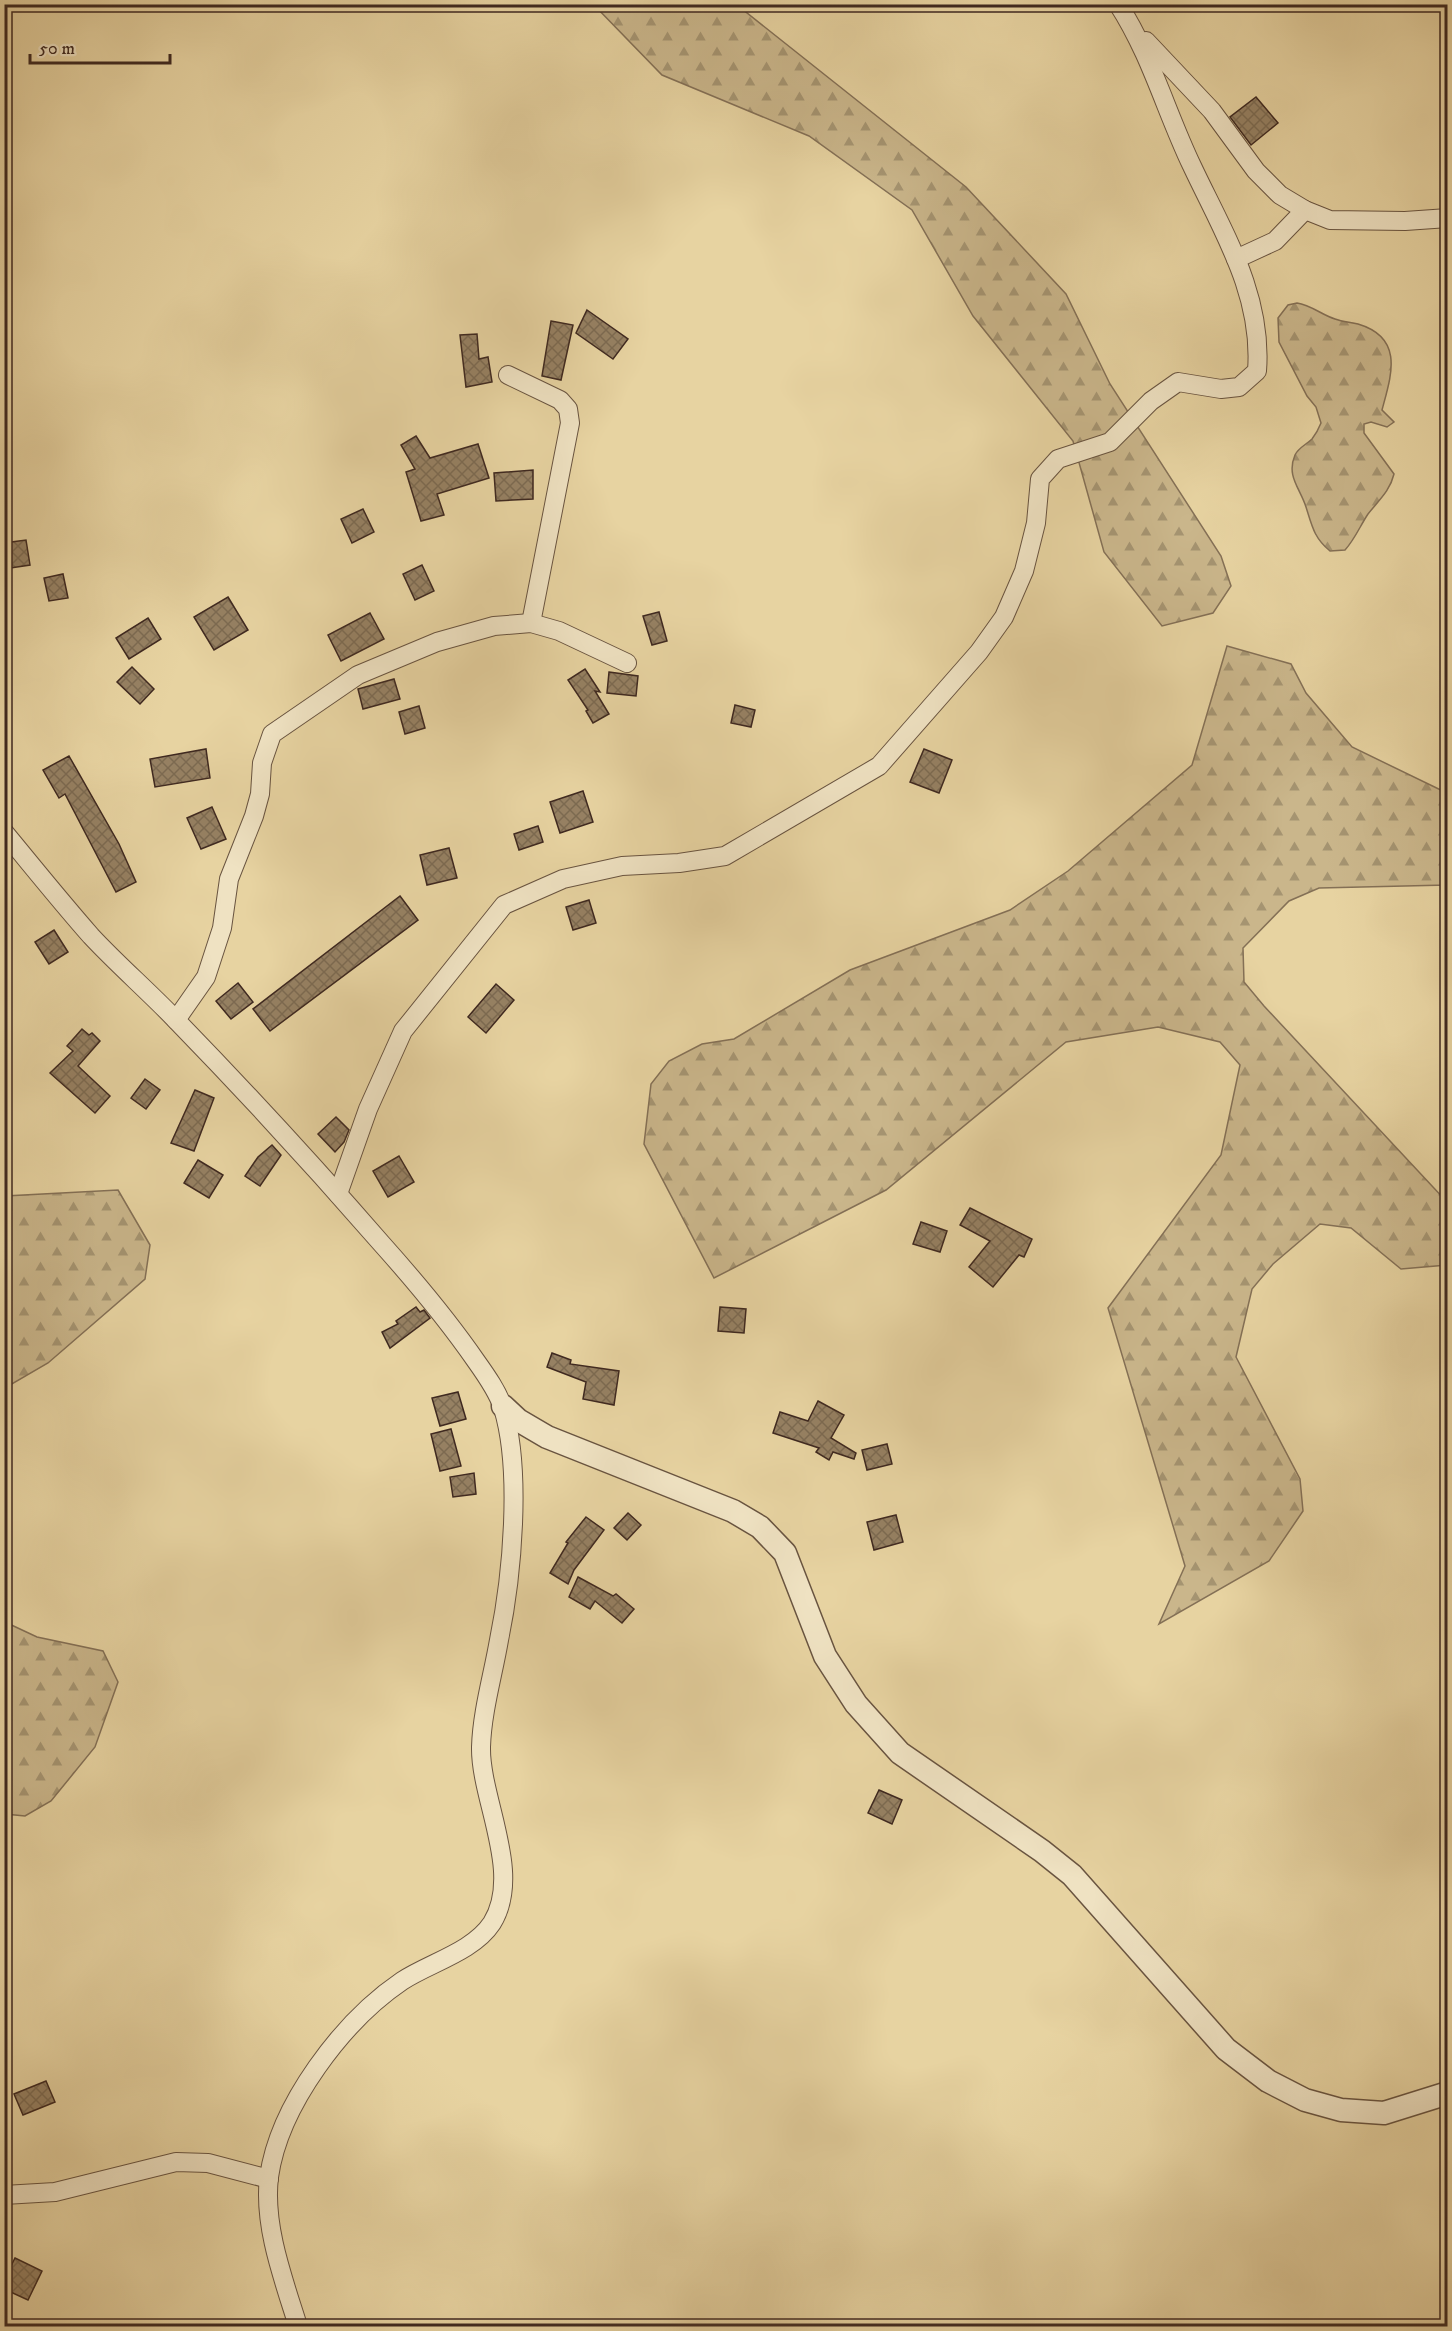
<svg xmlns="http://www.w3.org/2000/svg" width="1452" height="2331" viewBox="0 0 1452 2331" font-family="'IM FELL DW Pica',serif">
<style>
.forest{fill:url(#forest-firs);stroke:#847056;stroke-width:1.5}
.building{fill:url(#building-cross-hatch);stroke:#3f2920;stroke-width:1.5}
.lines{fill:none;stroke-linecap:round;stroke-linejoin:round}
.minor-casing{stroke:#695440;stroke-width:20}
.tertiary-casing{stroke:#695440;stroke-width:25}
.minor{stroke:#efe2c2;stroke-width:18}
.tertiary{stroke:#efe2c2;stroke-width:22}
</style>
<defs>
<pattern id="forest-firs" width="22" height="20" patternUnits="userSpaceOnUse" patternTransform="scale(1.5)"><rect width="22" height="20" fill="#cab68b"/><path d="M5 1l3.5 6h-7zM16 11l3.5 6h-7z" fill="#a59471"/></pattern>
<pattern id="building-cross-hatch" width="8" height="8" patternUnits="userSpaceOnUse" patternTransform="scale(1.5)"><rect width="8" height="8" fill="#968163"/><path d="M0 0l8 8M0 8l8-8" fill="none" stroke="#7c6a51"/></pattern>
</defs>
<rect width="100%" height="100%" fill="#e7d3a1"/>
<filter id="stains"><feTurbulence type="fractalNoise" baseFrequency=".00333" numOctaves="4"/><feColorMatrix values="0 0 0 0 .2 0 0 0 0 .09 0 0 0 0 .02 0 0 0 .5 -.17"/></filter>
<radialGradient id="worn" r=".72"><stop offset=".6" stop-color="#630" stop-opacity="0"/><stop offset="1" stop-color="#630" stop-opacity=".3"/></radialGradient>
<!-- forest -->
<g class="forest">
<path d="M594,5H737L966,187L1066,294L1110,384L1221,556L1231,586L1213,613L1162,626L1104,552L1073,441L973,316L912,210L809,136L662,75Z"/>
<path d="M1297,303C1311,305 1322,315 1335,319C1343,322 1351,322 1358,324C1405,338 1391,376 1382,410L1394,422L1387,427L1371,422L1364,424V433L1394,474C1390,491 1379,500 1368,514C1360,526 1355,539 1345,550L1330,551C1314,538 1312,526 1306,507C1300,488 1286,476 1295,455C1298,448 1307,444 1312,439C1316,434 1319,428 1321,423L1316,407L1307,396L1279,342L1278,318L1288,305Z"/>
<path d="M1227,646L1291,664L1306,693L1352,747L1447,793V885L1319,888L1289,901L1243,948L1244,982L1264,1006L1447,1202V1265L1401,1269L1351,1228L1320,1224L1273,1264L1252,1289L1236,1357L1300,1479L1303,1511L1269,1561L1159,1624L1185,1566L1108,1308L1221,1155L1240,1065L1220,1042L1158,1027L1066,1042L886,1190L714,1278L644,1144L651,1084L669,1061L702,1044L734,1039L850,970L1010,910L1068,871L1192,765Z"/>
<path d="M118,1190L150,1245L145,1279L48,1363L5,1388V1196Z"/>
<path d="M5,1622L37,1637L103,1651L118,1682L95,1747L51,1801L25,1816L5,1814Z"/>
</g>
<!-- building -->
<g class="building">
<path d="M1256,97L1278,123L1251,145L1230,117Z"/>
<path d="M587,310L628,339L613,359L576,333Z"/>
<path d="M551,321L573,325L561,380L542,376Z"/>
<path d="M477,334L479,359L488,357L492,382L466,387L460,335Z"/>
<path d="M416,436L430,458L478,444L489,478L437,494L444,515L421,521L406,472L415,469L401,445Z"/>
<path d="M533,470V499L496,501L494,473Z"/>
<path d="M363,509L374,532L352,543L341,519Z"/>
<path d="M26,540L30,565L4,569V543Z"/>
<path d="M422,565L434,591L415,600L403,574Z"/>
<path d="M63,574L68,598L49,601L44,578Z"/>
<path d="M228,597L248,630L214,650L194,617Z"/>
<path d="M659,612L667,641L652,645L643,616Z"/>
<path d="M370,613L384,639L341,661L328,635Z"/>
<path d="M148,618L161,639L129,659L116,638Z"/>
<path d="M132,667L154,689L140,704L117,682Z"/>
<path d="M585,669L600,692L595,691L609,714L593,723L586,711L588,710L568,680Z"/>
<path d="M609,672L638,676L636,696L607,693Z"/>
<path d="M394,679L400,699L363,709L358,689Z"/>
<path d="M735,705L755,710L751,727L731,723Z"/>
<path d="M419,706L425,728L405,734L399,712Z"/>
<path d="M206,749L210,778L155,787L150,759Z"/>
<path d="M924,749L952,760L939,793L910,782Z"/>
<path d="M69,756L119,844L136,882L116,892L65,794L59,798L43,770Z"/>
<path d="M583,791L593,822L560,833L550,802Z"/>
<path d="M212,807L226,839L201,849L187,818Z"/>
<path d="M538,826L543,842L519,850L514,834Z"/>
<path d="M449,848L457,878L427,885L420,855Z"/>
<path d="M400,896L418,920L270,1031L253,1009Z"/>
<path d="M589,900L596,923L573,930L566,907Z"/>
<path d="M54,930L68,952L49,964L35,942Z"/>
<path d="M238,983L253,1002L231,1019L216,1001Z"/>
<path d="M496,984L514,1000L486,1033L468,1017Z"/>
<path d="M82,1029L89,1035L92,1033L100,1041L78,1066L110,1096L95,1113L50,1073L73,1051L67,1046Z"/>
<path d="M145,1079L160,1090L146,1109L131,1098Z"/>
<path d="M195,1090L214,1098L194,1151L171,1143Z"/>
<path d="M336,1117L349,1130L344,1142L335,1152L318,1134Z"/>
<path d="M272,1145L281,1155L260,1186L245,1176L258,1157Z"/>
<path d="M399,1156L414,1182L388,1197L373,1171Z"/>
<path d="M198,1160L223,1175L209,1198L184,1183Z"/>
<path d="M970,1208L1032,1239L1024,1257L1019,1255L993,1287L969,1267L990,1241L960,1225Z"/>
<path d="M921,1222L947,1231L940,1252L913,1244Z"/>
<path d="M416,1307L420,1312L424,1310L430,1318L390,1348L382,1332L398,1324L396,1321Z"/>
<path d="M720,1307L746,1309L744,1333L718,1331Z"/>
<path d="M552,1353L571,1360L570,1364L619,1371L614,1405L583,1399L586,1382L547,1367Z"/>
<path d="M458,1392L466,1419L440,1426L432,1398Z"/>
<path d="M818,1401L844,1415L831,1438L856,1453L854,1459L833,1452L829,1460L816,1452L819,1448L773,1433L780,1412L808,1421Z"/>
<path d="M451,1429L461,1466L440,1471L431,1434Z"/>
<path d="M887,1444L892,1464L867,1470L862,1450Z"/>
<path d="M474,1473L476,1494L453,1497L450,1477Z"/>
<path d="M628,1513L641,1525L627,1540L614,1528Z"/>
<path d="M896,1515L903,1542L874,1550L867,1522Z"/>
<path d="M586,1517L604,1530L574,1570L568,1584L550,1573L568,1543L566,1542Z"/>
<path d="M578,1577L613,1596L616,1594L634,1609L622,1623L595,1601L590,1609L569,1597Z"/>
<path d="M879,1790L902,1800L892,1824L868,1813Z"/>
<path d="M46,2081L55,2102L23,2115L14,2094Z"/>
<path d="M15,2258L42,2271L28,2300L4,2289V2280Z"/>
</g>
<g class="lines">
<!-- minor casing -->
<g class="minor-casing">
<g id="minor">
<path d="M1146,41L1212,111L1256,171L1280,195L1305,210L1330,220L1405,221L1448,218"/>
<path d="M1236,259L1275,241L1305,210"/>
<path d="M508,375L560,400L568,409L570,423L531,623"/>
<path d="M4,832C33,867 61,902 91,936C117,964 147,990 174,1018C245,1091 314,1166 381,1243C415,1281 447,1319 476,1361C486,1375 498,1392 503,1408C522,1471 512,1577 499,1640C493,1675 482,1712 481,1747C480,1799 523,1873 492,1923C473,1952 429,1963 402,1981C343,2021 279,2105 269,2177C263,2226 284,2281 298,2326"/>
<path d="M176,1020L206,977L222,928L229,879L254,816L260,794L262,763L272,734L358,675L437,642L494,626L531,623L559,631L627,663"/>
<path d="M338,1194L368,1109L403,1031L504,905L563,879L622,866L679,863L725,856L879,766L979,652L1004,617L1024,571L1036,523L1040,479L1058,459L1110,442L1151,401L1178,382L1221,389L1239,387L1257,371C1263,295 1223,232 1192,166C1166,112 1151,55 1118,4"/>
<path d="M4,2195L55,2192L176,2162L208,2163L269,2179"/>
</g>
</g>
<!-- tertiary casing -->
<g class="tertiary-casing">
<path id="tertiary" d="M503,1406L518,1420L547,1437L733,1511L760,1527L785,1553L825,1656L856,1704L900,1753L1042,1851L1072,1875L1226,2049L1268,2081L1305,2100L1341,2110L1384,2113L1448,2093"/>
</g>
<!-- minor -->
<use href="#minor" class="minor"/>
<!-- tertiary -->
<use href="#tertiary" class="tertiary"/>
</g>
<!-- margin -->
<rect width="1452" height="2331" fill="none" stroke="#e7d3a1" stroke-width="24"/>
<rect x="6" y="6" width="1440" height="2319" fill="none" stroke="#3f2920" stroke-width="3"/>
<rect x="12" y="12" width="1428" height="2307" fill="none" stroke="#3f2920" stroke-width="1.5"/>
<!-- scale -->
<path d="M30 54v9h140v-9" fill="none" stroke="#3f2920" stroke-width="3"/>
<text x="39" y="54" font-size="18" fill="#3f2920" stroke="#efe2c2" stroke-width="4.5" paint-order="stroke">50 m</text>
<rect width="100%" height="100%" filter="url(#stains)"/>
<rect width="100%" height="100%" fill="url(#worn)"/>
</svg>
